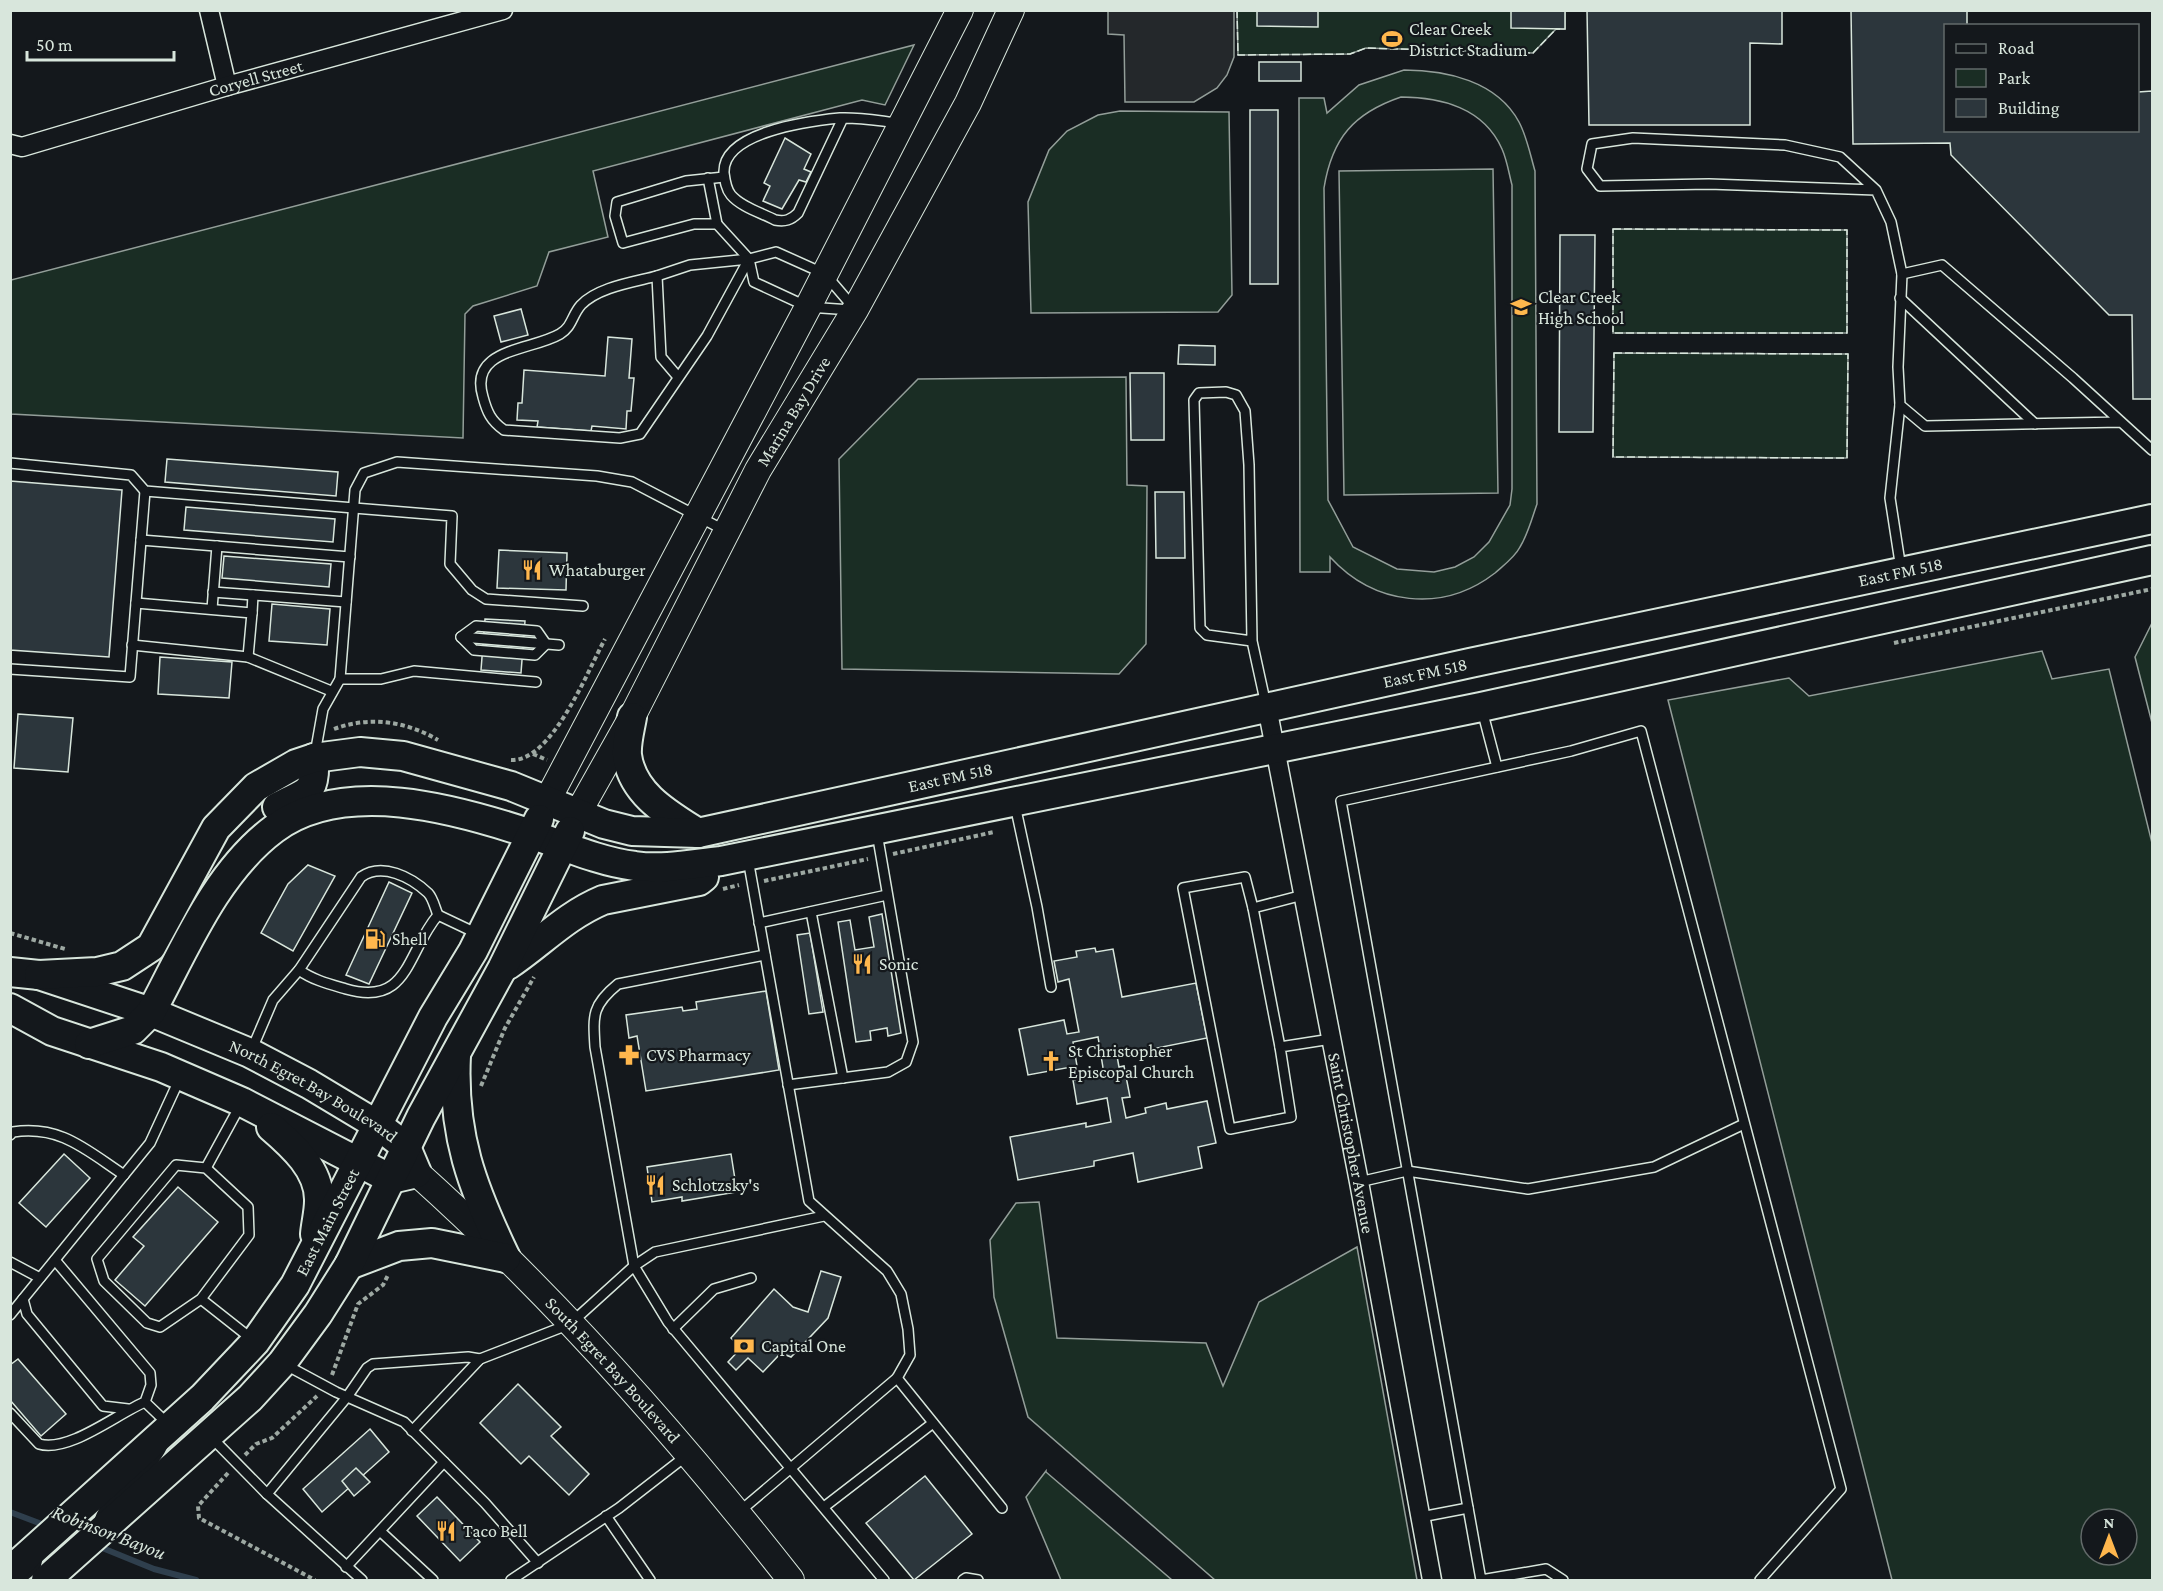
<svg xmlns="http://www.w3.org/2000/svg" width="2163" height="1591" viewBox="0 0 2163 1591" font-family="'Crimson Pro',serif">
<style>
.green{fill:#1a2d24;stroke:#939e99;stroke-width:1.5;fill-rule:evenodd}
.parking{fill:#24282b;stroke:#939e99;stroke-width:1.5}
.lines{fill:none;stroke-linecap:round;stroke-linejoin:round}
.stream{stroke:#2f3f4d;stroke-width:6}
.building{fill:#2c363c;stroke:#d8e6dc;stroke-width:1.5}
.lane-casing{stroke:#d8e6dc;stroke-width:12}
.street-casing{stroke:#d8e6dc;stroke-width:21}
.secondary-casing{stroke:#d8e6dc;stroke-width:28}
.primary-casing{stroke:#d8e6dc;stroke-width:32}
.path{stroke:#9da8a2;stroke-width:4;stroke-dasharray:4.5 3;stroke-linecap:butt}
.lane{stroke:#14181c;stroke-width:9}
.street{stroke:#14181c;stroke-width:18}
.secondary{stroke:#14181c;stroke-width:26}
.primary{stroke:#14181c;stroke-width:28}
.fence{stroke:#d8e6dc;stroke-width:1.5;stroke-dasharray:8 3;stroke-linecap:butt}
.labels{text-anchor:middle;stroke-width:4.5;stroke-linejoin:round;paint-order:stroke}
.poi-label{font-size:18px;fill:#d8e6dc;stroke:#14181c;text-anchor:start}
.street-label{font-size:18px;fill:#d8e6dc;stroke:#14181c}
.water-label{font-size:20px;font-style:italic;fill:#d8e6dc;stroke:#14181c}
</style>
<rect width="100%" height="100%" fill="#14181c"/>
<!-- green -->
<g class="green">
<path d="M1237,11H1565V29H1556L1533,53L1366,48L1350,54L1238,55Z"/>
<path d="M914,45L885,105L862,100L593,171L608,237L549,252L537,286L473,306L465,314L463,438L11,414V280Z"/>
<path d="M1404,70C1446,70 1497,81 1519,122C1527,137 1530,154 1535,171L1537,504C1532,518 1528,534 1520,547C1515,557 1504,565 1495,573C1442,614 1374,605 1330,557V572H1300L1299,98H1324L1327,113L1359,85ZM1401,97C1441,97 1484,108 1502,149C1507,160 1509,174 1512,185V489L1510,505L1489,542L1474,557L1455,567L1434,572L1397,569L1353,547L1328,500L1324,188C1332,138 1354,113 1401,97Z"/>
<path d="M1120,111L1229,112L1232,295L1218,312L1031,313L1028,202L1049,150L1067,131L1098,115Z"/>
<path d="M1493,169L1498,493L1344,495L1339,171Z"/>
<path d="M1613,229L1847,230V333H1613Z"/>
<path d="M1614,353L1848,354L1847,458L1613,457Z"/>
<path d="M1126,377L1127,485L1147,486L1146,644L1119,674L842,669L839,459L918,379Z"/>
<path d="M2152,623V723L2135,657Z"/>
<path d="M2042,651L2052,679L2109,669L2152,843V1580H1892L1668,700L1789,678L1809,696ZM2091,1519H2127V1555H2091Z"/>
<path d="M1039,1202L1057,1338L1206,1343L1223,1386L1259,1302L1357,1247L1417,1580H1215L1028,1417L994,1297L990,1240L1016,1203Z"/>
<path d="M1046,1471V1472L1172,1580H1061L1026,1497Z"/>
</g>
<!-- parking -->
<path class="parking" d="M1108,11H1234V57L1227,75L1217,88L1194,102H1125L1124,35L1108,34Z"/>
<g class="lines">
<!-- stream -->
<g class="stream">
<path d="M10,1512L47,1526"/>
<path d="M95,1545L154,1569L196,1580"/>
</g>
</g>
<!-- building -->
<g class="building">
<path d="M1257,10H1318V27L1257,26Z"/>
<path d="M1511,10H1565V29L1511,28Z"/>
<path d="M1587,10H1782V44L1750,43V125H1589Z"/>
<path d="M1851,10H1967V26H1946V130H2138V92L2152,91V399H2133L2132,315H2109L1951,155L1950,143L1853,144Z"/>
<rect x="1259" y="62" width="42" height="19"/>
<rect x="1250" y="110" width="28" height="174"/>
<path d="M785,138L811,154L804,169L811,172L806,182L799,180L782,209L763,201L770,186L764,183Z"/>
<path d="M1560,235H1595L1593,432H1559Z"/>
<path d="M521,309L528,335L501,342L494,316Z"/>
<path d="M608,337L632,339L629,378H634L631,411H627L626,429L592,426L591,431L537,427L538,421L517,420L518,403H522L524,370L605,376Z"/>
<path d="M1179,345L1215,346V365L1178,364Z"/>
<path d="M1130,373H1164V440H1131Z"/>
<path d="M167,459L338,472L336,496L165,482Z"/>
<path d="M10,481L122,490L109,657L10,650Z"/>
<path d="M1155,492H1184L1185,558H1156Z"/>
<path d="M186,507L335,519L333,542L184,530Z"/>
<path d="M499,550L567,553L566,590L497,588Z"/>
<path d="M224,556L331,564L329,587L222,578Z"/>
<path d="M272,604L330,609L327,645L269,641Z"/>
<path d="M485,619L525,621L521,673L481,670Z"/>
<path d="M160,657L232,662L229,698L158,694Z"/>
<path d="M18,714L73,718L68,772L14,768Z"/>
<path d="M308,865L335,876L293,951L261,933L288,884Z"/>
<path d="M389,882L412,893L369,984L346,975Z"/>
<path d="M882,914L901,1033L888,1036L887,1028L870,1031L871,1040L856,1042L838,922L850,920L855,950L874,947L869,917Z"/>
<path d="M810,933L823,1012L809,1014L797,935Z"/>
<path d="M1095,948L1096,952L1113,949L1122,997L1196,983L1207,1038L1117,1056L1119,1067L1124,1066L1130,1097L1122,1098L1126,1118L1146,1113L1145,1108L1166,1103L1167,1109L1207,1101L1216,1143L1198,1147L1202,1168L1138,1182L1133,1153L1094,1161V1166L1018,1180L1010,1137L1086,1123V1127L1111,1122L1107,1098L1077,1104L1073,1080L1104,1074L1098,1037L1073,1042L1077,1066L1028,1075L1019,1029L1064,1020L1067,1034L1079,1032L1069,979L1058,982L1054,961L1077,957L1076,951Z"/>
<path d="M766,991L779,1070L646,1091L637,1036L629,1038L626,1015L682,1007L683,1011L697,1009L696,1002Z"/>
<path d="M64,1154L90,1178L46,1227L19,1203Z"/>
<path d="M731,1154L737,1192L682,1201V1197L652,1202L647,1167Z"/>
<path d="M178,1187L218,1222L145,1306L115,1280L144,1246L133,1237Z"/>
<path d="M821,1271L841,1277L828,1318L791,1357L781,1353L763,1372L748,1358L736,1370L728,1362L741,1348L731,1338L774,1289L793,1307L808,1312Z"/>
<path d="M18,1359L66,1414L41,1436L10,1400V1365Z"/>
<path d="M518,1384L561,1427L551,1436L589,1474L569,1495L529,1456L521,1464L480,1423Z"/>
<path d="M370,1429L389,1452L322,1512L303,1489Z"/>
<path d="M356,1468L370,1482L354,1496L342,1481Z"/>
<path d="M925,1476L972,1534L914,1580L866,1523Z"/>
<path d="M437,1497L480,1542L460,1561L417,1516Z"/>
</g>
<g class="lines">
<!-- lane casing -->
<g class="lane-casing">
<g id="lane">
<path d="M843,118L798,213C791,220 785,222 775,220C762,213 741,207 731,195C726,189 725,181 724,173C722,132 809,121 840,118C859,117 880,121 899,123"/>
<path d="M724,177L686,181L617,202L615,216L623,243L694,224H717L749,259L754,282L808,307L851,310"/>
<path d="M708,178L717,224"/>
<path d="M1876,190L1709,184L1600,186L1587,169L1592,144L1633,138L1785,145L1840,157L1876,190L1891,222L1902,274"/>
<path d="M657,276C634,282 598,287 581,305C572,315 572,327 560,334C531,351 468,348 483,397C487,412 491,421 504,430L620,438L640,434L707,336L749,259"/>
<path d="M1900,298L2035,424"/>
<path d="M678,377L661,357L657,276L690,265L749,259L776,252L825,274L854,308"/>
<path d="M1900,405L1890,498L1901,569"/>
<path d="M2120,422L1925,426L1900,405L1898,367L1902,274L1942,265L2073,378L2152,450"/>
<path d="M10,463L131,475L145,491L452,516L450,564L472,590L486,599L583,606"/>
<path d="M141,540L350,557"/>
<path d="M213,592L253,595"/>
<path d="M136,603L252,613L248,657"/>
<path d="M212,609L217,546"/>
<path d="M252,613L253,595L346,602"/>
<path d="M476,626L537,631L546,644L535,655L474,650L461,637Z"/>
<path d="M461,637L559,645"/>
<path d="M1252,641L1207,635L1200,628L1194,400L1199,393L1226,392L1236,395L1245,411L1249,465L1252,641L1266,705"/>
<path d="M132,645L248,657L331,691"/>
<path d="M10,669L130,677L145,491"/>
<path d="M340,679H381L414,671L536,682"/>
<path d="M1482,710L1497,767"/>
<path d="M315,754L323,709L340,679L355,490L364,473L397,462L597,476L632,482L724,530"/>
<path d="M1015,805L1037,907L1051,987"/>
<path d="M1303,895L1253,908L1245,877L1183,888L1230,1129L1291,1117L1280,1047L1331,1039"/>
<path d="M1253,908L1280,1047"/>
<path d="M811,912L843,1078"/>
<path d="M759,923L887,895"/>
<path d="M765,955L618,984C592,1005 593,1015 595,1047L634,1266L668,1322L884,1580"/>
<path d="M299,970L361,877C382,862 411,877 428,893C433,898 435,908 438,915"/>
<path d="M252,1049L273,1000L299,970C313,980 329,984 346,989C409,1007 406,953 438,915L478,934"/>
<path d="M788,1085L888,1072L906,1062L913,1042L877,833"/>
<path d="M10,1135L13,1132C61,1125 86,1150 124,1175"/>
<path d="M206,1168L241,1104"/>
<path d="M1359,1182L1407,1171L1528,1189L1654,1167L1744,1124"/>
<path d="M10,1262L40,1278"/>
<path d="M201,1299L160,1327L147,1323L104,1281L97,1259L176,1165L206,1168L248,1207L249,1235L201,1299L253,1340"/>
<path d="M10,1315L23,1299"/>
<path d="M673,1329L714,1289L751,1278"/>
<path d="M284,1364L336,1392L404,1422L485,1503L538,1563"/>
<path d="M897,1378L1002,1508"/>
<path d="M145,1402L169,1425"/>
<path d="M128,1409L103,1406L27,1314L23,1299L150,1143L180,1078"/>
<path d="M10,1413L39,1444C69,1453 118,1413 145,1402L151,1385L150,1373L55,1260"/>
<path d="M412,1431L480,1359L570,1324L634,1266L655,1252L824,1216"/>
<path d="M211,1437L267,1494L362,1580"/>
<path d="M267,1494L347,1397L367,1368L373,1364L468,1357L480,1359"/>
<path d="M824,1507L933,1423"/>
<path d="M739,1512L897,1378L910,1355L908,1329L901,1294L887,1271L809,1201L748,859"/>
<path d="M606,1516L650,1580"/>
<path d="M1421,1517L1468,1508"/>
<path d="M99,1520C110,1488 149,1477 163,1446"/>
<path d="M380,1531L433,1580"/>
<path d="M346,1567L444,1462"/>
<path d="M20,1580L36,1567L39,1555"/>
<path d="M511,1580L619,1508L686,1456"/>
<path d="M963,1580L966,1578L978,1580"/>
<path d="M1563,1580L1546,1569L1481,1580L1341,801L1571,751L1641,731L1841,1489L1760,1580"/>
</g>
</g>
<!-- street casing -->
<g class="street-casing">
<g id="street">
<path d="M209,10L227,86"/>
<path id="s1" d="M10,144L22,147L227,86L503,10"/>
<path id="s2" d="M1267,707L1359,1182L1432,1580"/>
</g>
</g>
<!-- secondary casing -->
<g class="secondary-casing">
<g id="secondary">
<path d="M547,801L808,307L960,10"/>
<path id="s3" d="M578,813L632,717L758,470L855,310L968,103L1011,10"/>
<path id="s4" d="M417,1173C554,1296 678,1436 791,1580"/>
</g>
</g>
<!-- primary casing -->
<g class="primary-casing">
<g id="primary">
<path d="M632,717C630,729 626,743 627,755C632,794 668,814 698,833"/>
<path d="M277,807C307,791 316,796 314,758"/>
<path d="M508,965C541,943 565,916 603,900L699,881L704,877"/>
<path id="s5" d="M10,972L39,975L151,1012L250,1053L309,1084L379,1126L406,1147L417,1173L391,1179L242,1102L161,1067L52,1031L10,1008"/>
<path id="s6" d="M39,975L97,972L122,966L151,947L216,828L256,787L296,764L314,758L360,752L403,756L511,786L604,824L632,831L698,833L1470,663L2152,519"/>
<path d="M89,1044L133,1030L151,1012C184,951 215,873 274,829C344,777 456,809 531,834C565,846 600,862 635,866C664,870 692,864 721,861L1481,707L2152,560"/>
<path d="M456,1055C452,1135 472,1187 506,1258"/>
<path d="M271,1127C292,1145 320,1170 319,1201C319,1212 316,1223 315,1234"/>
<path d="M349,1265L399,1246L432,1243L506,1258"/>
<path id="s7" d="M10,1571L202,1398L255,1342L295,1285L433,1017L473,951L539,819"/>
<path d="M46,1580L250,1398L282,1363L318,1314L349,1265L421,1117L502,969L570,831"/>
</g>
</g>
<!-- path -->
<g class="path">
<path d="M1894,643L2152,589"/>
<path d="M334,729C369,716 406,721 438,740"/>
<path d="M533,754L547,760"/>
<path d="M511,760C552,762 588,670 605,639"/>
<path d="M893,854L994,832"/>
<path d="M764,881L868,859"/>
<path d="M723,889L739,885"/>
<path d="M10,933L65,949"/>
<path d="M481,1086L505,1028L534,977"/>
<path d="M332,1375L358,1304L383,1285L388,1275"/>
<path d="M245,1455L256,1444L272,1438L317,1396"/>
<path d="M228,1473L198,1506L199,1518L315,1580"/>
</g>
<!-- lane -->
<use href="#lane" class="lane"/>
<!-- street -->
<use href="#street" class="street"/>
<!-- secondary -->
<use href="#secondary" class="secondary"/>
<!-- primary -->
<use href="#primary" class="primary"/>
<!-- fence -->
<g class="fence">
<path d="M1237,10L1238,55L1350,54L1366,48L1533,53L1556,29H1560"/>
<path d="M1613,229L1847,230V333H1613Z"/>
<path d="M1614,353L1848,354L1847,458L1613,457Z"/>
</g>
</g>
<!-- icons -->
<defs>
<g id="stadium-bare" transform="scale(1.62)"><path d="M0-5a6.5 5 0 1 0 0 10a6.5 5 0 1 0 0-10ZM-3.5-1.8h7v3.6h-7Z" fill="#ffb74d" stroke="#14181c" stroke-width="2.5" paint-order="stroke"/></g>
<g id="school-bare" transform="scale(1.62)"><path d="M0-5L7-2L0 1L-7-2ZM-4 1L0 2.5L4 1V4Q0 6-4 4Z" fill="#ffb74d" stroke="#14181c" stroke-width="2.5" paint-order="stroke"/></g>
<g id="restaurant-bare" transform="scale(1.62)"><path d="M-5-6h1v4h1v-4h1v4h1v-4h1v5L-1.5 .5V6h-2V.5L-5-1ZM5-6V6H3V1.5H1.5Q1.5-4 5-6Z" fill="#ffb74d" stroke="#14181c" stroke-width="2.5" paint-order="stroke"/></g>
<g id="fuel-bare" transform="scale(1.62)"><path d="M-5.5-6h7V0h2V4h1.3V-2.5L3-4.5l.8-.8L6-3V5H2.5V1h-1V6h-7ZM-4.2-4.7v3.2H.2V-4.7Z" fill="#ffb74d" stroke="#14181c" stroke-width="2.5" paint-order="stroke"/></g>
<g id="pharmacy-bare" transform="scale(1.62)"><path d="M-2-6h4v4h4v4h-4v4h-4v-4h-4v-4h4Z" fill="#ffb74d" stroke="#14181c" stroke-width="2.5" paint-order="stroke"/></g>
<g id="church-bare" transform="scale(1.62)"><path d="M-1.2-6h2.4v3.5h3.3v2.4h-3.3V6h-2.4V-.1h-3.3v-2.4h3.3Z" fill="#ffb74d" stroke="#14181c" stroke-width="2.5" paint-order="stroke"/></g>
<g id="bank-bare" transform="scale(1.62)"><path d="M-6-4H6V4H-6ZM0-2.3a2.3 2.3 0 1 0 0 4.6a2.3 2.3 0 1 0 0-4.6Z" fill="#ffb74d" stroke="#14181c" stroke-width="2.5" paint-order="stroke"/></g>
</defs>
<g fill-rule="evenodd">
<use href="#stadium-bare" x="1392" y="39"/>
<use href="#school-bare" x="1521" y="307"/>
<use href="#restaurant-bare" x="532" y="570"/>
<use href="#fuel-bare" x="375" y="939"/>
<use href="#restaurant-bare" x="862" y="964"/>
<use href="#pharmacy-bare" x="629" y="1055"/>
<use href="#church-bare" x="1051" y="1061"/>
<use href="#restaurant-bare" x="655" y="1185"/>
<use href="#bank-bare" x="744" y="1346"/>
<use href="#restaurant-bare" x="446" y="1531"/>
</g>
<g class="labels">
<!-- poi labels -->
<g class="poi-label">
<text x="1409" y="35">Clear Creek<tspan x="1409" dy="21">District Stadium</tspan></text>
<text x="1538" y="303">Clear Creek<tspan x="1538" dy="21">High School</tspan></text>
<text x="549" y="576">Whataburger</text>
<text x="392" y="945">Shell</text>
<text x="879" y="970">Sonic</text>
<text x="1068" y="1057">St Christopher<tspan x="1068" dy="21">Episcopal Church</tspan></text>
<text x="646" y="1061">CVS Pharmacy</text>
<text x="672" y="1191">Schlotzsky's</text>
<text x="761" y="1352">Capital One</text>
<text x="463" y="1537">Taco Bell</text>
</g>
<!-- street labels -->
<g class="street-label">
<text dy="6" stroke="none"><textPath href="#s1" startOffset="256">Coryell Street</textPath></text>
<text dy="6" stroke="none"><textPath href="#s3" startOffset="456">Marina Bay Drive</textPath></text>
<text dy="6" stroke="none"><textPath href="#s6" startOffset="2004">East FM 518</textPath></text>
<text dy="6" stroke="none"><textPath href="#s6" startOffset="1518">East FM 518</textPath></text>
<text dy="6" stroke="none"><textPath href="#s6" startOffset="1032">East FM 518</textPath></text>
<text dy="6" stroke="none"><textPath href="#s5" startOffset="328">North Egret Bay Boulevard</textPath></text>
<text dy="6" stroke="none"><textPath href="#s2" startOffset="444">Saint Christopher Avenue</textPath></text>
<text dy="6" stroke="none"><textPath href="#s7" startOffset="476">East Main Street</textPath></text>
<text dy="6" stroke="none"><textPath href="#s4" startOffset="278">South Egret Bay Boulevard</textPath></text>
</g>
<!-- water labels -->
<g class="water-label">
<text transform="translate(109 1532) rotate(21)" y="7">Robinson Bayou</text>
</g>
</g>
<!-- border -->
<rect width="2163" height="1591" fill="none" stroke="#d8e6dc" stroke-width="24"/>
<!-- legend -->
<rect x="1944" y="24" width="195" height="108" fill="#14181c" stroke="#626a69" stroke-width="1.5"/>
<rect x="1956" y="44" width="30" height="9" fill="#14181c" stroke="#626a69" stroke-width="1.5"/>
<text x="1998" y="54" font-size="18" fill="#d8e6dc">Road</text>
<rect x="1956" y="69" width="30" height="18" fill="#1a2d24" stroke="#626a69" stroke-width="1.5"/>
<text x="1998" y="84" font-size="18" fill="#d8e6dc">Park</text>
<rect x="1956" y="99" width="30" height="18" fill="#2c363c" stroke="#626a69" stroke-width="1.5"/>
<text x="1998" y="114" font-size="18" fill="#d8e6dc">Building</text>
<!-- north arrow -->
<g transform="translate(2109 1537)"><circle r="28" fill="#14181c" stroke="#626a69" stroke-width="1.5"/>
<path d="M0-4.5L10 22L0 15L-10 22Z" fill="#ffb74d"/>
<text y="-9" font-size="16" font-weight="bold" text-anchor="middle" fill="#d8e6dc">N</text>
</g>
<!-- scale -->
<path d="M27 51v9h147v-9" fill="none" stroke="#d8e6dc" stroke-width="3"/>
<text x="36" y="51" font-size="18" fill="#d8e6dc" stroke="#14181c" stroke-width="4.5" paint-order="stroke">50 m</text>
</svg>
